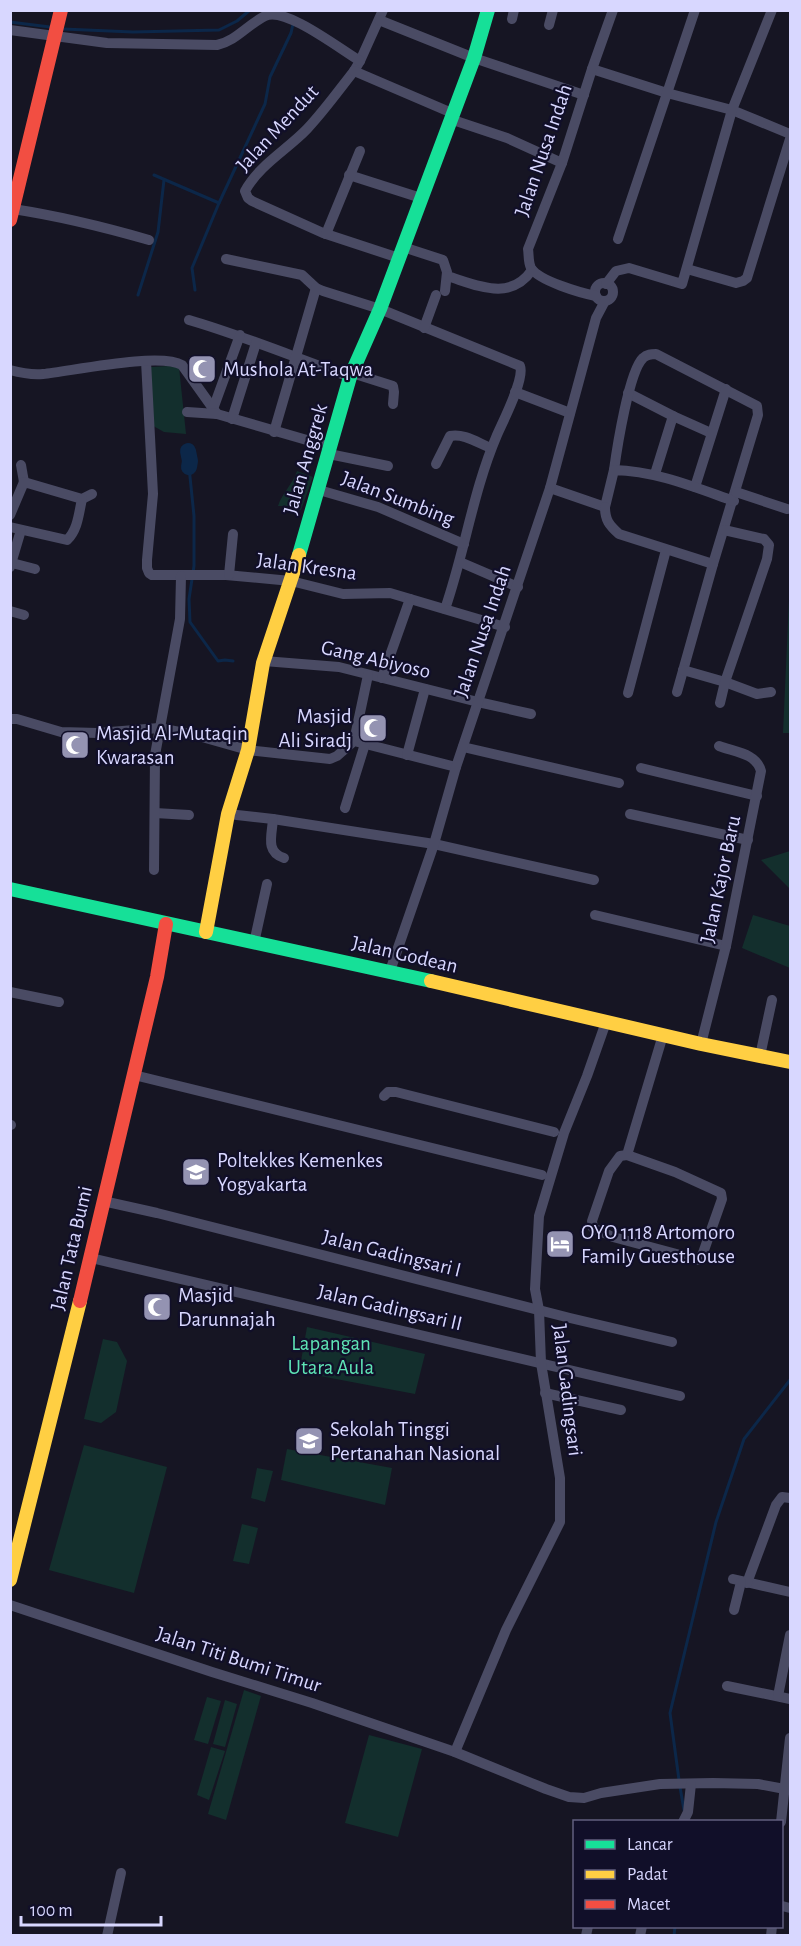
<svg xmlns="http://www.w3.org/2000/svg" width="801" height="1946" viewBox="0 0 801 1946" font-family="'Alegreya Sans',sans-serif">
<style>
.green{fill:#132f2d}
.lines{fill:none;stroke-linecap:round;stroke-linejoin:round}
.stream{stroke:#0c2749;stroke-width:3}
.river{stroke:#0c2749;stroke-width:16}
.street{stroke:#4a4b64;stroke-width:10}
.fast{stroke:#16e098;stroke-width:14}
.slow{stroke:#ffcf43;stroke-width:14}
.jam{stroke:#f24e42;stroke-width:14}
.labels{text-anchor:middle;stroke-width:4.5;stroke-linejoin:round;paint-order:stroke}
.street-label{font-size:21px;fill:#d8d7ff;stroke:#110f29}
.poi-label{font-size:21px;fill:#d8d7ff;stroke:#110f29;text-anchor:start}
.park-label{font-size:21px;fill:#5ee4b5;stroke:#110f29}
</style>
<rect width="100%" height="100%" fill="#161523"/>
<!-- green -->
<g class="green">
<path d="M169,366L179,367L186,434L164,432L148,423L151,367Z"/>
<path d="M297,471L313,477L301,510L283,506H278C282,493 293,484 297,471Z"/>
<path d="M790,577V733H783Z"/>
<path d="M790,851V889L761,860Z"/>
<path d="M753,915L790,926V968L742,948Z"/>
<path d="M307,1327L425,1354L415,1394L299,1372Z"/>
<path d="M103,1339L117,1342L127,1361L116,1412L101,1423L84,1419Z"/>
<path d="M84,1445L167,1467L134,1593L49,1570Z"/>
<path d="M287,1449L392,1468L385,1505L281,1480Z"/>
<path d="M257,1468L273,1471L265,1502L251,1498Z"/>
<path d="M242,1524L258,1528L249,1564L233,1561Z"/>
<path d="M244,1690L261,1696L226,1820L208,1814Z"/>
<path d="M207,1697L221,1701L208,1744L194,1740Z"/>
<path d="M225,1700L237,1704L225,1747L213,1744Z"/>
<path d="M369,1735L422,1749L398,1837L345,1823Z"/>
<path d="M211,1747L225,1751L209,1800L197,1795Z"/>
</g>
<g class="lines">
<!-- stream -->
<g class="stream">
<path d="M10,22L50,27"/>
<path d="M63,29L133,32L219,30L237,21L250,10"/>
<path d="M154,175L219,203L265,104L270,77L291,33L293,24"/>
<path d="M195,290L192,268L219,203"/>
<path d="M138,295L158,232L164,180"/>
<path d="M189,467L194,516V566L189,599L190,622L218,661L225,660L233,661"/>
<path d="M679,1780L670,1713L716,1522L744,1439L790,1380"/>
<path d="M680,1787L684,1810"/>
<path d="M674,1936L675,1926"/>
</g>
<!-- river -->
<path class="river" d="M188,451L190,461L189,467"/>
<!-- street -->
<g class="street">
<path d="M383,10L360,61L354,71C339,90 324,111 307,129C288,149 259,165 245,191L248,198L252,201L323,233L399,258"/>
<path d="M512,19L514,10"/>
<path d="M379,20L474,58L584,95"/>
<path d="M549,25L553,10"/>
<path d="M10,30L107,43L217,45C236,41 247,25 265,16C285,6 341,50 360,61"/>
<path d="M592,69L667,93L732,110L790,134"/>
<path d="M354,71L452,113"/>
<path d="M450,119L507,138L562,163"/>
<path d="M349,175L421,198"/>
<path d="M13,209C59,216 104,227 149,240"/>
<path d="M326,234L360,151"/>
<path d="M618,239L695,10"/>
<path d="M403,247L443,260L447,272L445,291"/>
<path d="M226,259L302,275L316,288L323,291L380,309L520,366C525,379 503,421 497,435C473,491 465,551 445,609"/>
<path d="M687,269L736,283L743,281L747,278L790,139"/>
<path d="M447,276C477,285 510,302 532,270"/>
<circle cx="604" cy="292" r="9"/>
<path d="M606,284L616,271L629,268L682,284L732,110L772,10"/>
<path d="M596,296C581,293 539,281 531,268C528,262 529,255 528,249L562,163L592,69L613,10"/>
<path d="M189,320C244,336 296,358 350,377"/>
<path d="M424,328L436,295"/>
<path d="M146,361L153,494L147,560V568L149,573L152,575H226L291,581L343,594L390,593L505,627"/>
<path d="M10,370C21,373 32,375 43,374C72,371 160,352 182,365L217,414"/>
<path d="M352,373L393,386L394,392L393,404"/>
<path d="M515,392L570,413"/>
<path d="M628,393L673,416L655,474"/>
<path d="M213,409L240,335"/>
<path d="M187,412L217,414L331,447"/>
<path d="M673,416L711,433"/>
<path d="M232,419L256,343"/>
<path d="M274,432L316,288"/>
<path d="M329,454L388,466"/>
<path d="M436,464L450,436C464,433 478,443 491,448"/>
<path d="M21,465L24,482"/>
<path d="M614,470C617,448 629,371 643,358C647,354 651,354 656,354L757,406L758,415L713,564L677,692"/>
<path d="M695,487L726,389"/>
<path d="M550,488L605,507L614,470C656,471 694,487 734,501"/>
<path d="M319,490L378,507L464,544"/>
<path d="M736,492L787,509"/>
<path d="M605,507C605,520 609,525 619,534L713,564"/>
<path d="M10,515L24,482L82,499L92,494"/>
<path d="M10,527L67,540C78,530 79,512 82,499"/>
<path d="M460,562L518,587"/>
<path d="M12,563L35,569"/>
<path d="M10,567L21,530"/>
<path d="M229,575L233,534"/>
<path d="M10,611L24,615"/>
<path d="M264,661L339,667L478,702L531,714"/>
<path d="M683,670L725,682L757,694L771,692"/>
<path d="M382,678L410,599"/>
<path d="M628,693L666,550"/>
<path d="M720,703L725,682L767,559L769,545L764,539L724,530"/>
<path d="M10,719H17L61,732L98,733L159,728L195,735L248,750L330,759L337,756L354,741L456,767"/>
<path d="M354,741L368,675"/>
<path d="M463,747L619,783"/>
<path d="M407,755L425,689"/>
<path d="M641,768L757,796"/>
<path d="M345,808L365,744"/>
<path d="M155,813L189,815"/>
<path d="M228,814L273,819L434,844L594,880"/>
<path d="M630,814L748,840"/>
<path d="M273,819C272,835 265,852 284,858"/>
<path d="M154,870L155,755L180,619L181,576"/>
<path d="M595,915L726,946"/>
<path d="M254,943L267,884"/>
<path d="M390,971L434,844L456,767L550,488L596,318L605,301"/>
<path d="M10,992L59,1002"/>
<path d="M701,1044L726,946L761,771C756,753 735,752 719,746"/>
<path d="M760,1056L772,1000"/>
<path d="M134,1075L542,1175"/>
<path d="M384,1096L388,1092H396L554,1132"/>
<path d="M10,1125H11"/>
<path d="M627,1155L620,1156L609,1171L592,1221L593,1228L613,1237L699,1260L703,1253L722,1199L721,1193L675,1172L627,1155L663,1035"/>
<path d="M103,1201L157,1213L570,1318L672,1342"/>
<path d="M91,1258L680,1396"/>
<path d="M545,1393L621,1410"/>
<path d="M733,1579L790,1592"/>
<path d="M747,1583L776,1505L782,1497L790,1498"/>
<path d="M10,1605L212,1672L312,1703L455,1752L546,1789L569,1797L584,1798L601,1793L660,1784L713,1783L758,1784L790,1790"/>
<path d="M734,1610L741,1582"/>
<path d="M727,1686L790,1699"/>
<path d="M778,1696L790,1635"/>
<path d="M455,1752L506,1630L560,1522V1478L541,1363L539,1310L535,1289L539,1216L564,1133L587,1076L606,1022"/>
<path d="M683,1822L688,1812L691,1784"/>
<path d="M781,1822L790,1738"/>
<path d="M782,1906L790,1908"/>
<path d="M107,1936L121,1873"/>
<path d="M586,1936L588,1926"/>
<path d="M640,1936L642,1926"/>
<path d="M771,1936L772,1926"/>
</g>
<!-- fast -->
<g class="fast">
<path d="M299,555L350,377L380,309L474,58L488,10"/>
<path d="M10,889L431,981"/>
</g>
<!-- slow -->
<g class="slow">
<path d="M206,932L228,814L248,750L263,663L299,555"/>
<path d="M431,981L701,1044L790,1062"/>
<path d="M10,1580L80,1301"/>
</g>
<!-- jam -->
<g class="jam">
<path d="M10,220L61,10"/>
<path d="M80,1301L157,977L166,924"/>
</g>
</g>
<!-- icons -->
<defs>
<g id="mosque-square" transform="scale(1.5)"><rect x="-9" y="-9" width="18" height="18" rx="4" fill="#9493b2" stroke="#110f29"/><path d="M3.5-4.9A6 6 0 1 0 3.5 4.9A5 5 0 1 1 3.5-4.9Z" fill="#fff"/></g>
<g id="university-square" transform="scale(1.5)"><rect x="-9" y="-9" width="18" height="18" rx="4" fill="#9493b2" stroke="#110f29"/><path d="M0-5L7-2L0 1L-7-2ZM-4 1L0 2.5L4 1V4Q0 6-4 4Z" fill="#fff"/></g>
<g id="hotel-square" transform="scale(1.5)"><rect x="-9" y="-9" width="18" height="18" rx="4" fill="#9493b2" stroke="#110f29"/><path d="M-6-4.5h1.5V1H6V5H4.5V3h-9V5H-6ZM-4 0a1.8 1.8 0 1 1 3.6 0ZM.5 0V-2.5h3Q6-2.5 6 0Z" fill="#fff"/></g>
</defs>
<g fill-rule="evenodd">
<use href="#mosque-square" x="202" y="369"/>
<use href="#mosque-square" x="373" y="728"/>
<use href="#mosque-square" x="75" y="745"/>
<use href="#university-square" x="196" y="1172"/>
<use href="#hotel-square" x="560" y="1244"/>
<use href="#mosque-square" x="157" y="1307"/>
<use href="#university-square" x="309" y="1441"/>
</g>
<g class="labels">
<!-- street labels -->
<g class="street-label">
<text transform="translate(277 128) rotate(-47)" y="7">Jalan Mendut</text>
<text transform="translate(543 150) rotate(-71)" y="7">Jalan Nusa Indah</text>
<text transform="translate(305 459) rotate(-74)" y="7">Jalan Anggrek</text>
<text transform="translate(398 498) rotate(21)" y="7">Jalan Sumbing</text>
<text transform="translate(307 566) rotate(8)" y="7">Jalan Kresna</text>
<text transform="translate(482 631) rotate(-71)" y="7">Jalan Nusa Indah</text>
<text transform="translate(376 659) rotate(13)" y="7">Gang Abiyoso</text>
<text transform="translate(720 879) rotate(-78)" y="7">Jalan Kajor Baru</text>
<text transform="translate(405 954) rotate(13)" y="7">Jalan Godean</text>
<text transform="translate(71 1248) rotate(-77)" y="7">Jalan Tata Bumi</text>
<text transform="translate(392 1253) rotate(14)" y="7">Jalan Gadingsari I</text>
<text transform="translate(390 1307) rotate(13)" y="7">Jalan Gadingsari II</text>
<text transform="translate(568 1390) rotate(83)" y="7">Jalan Gadingsari</text>
<text transform="translate(239 1659) rotate(18)" y="7">Jalan Titi Bumi Timur</text>
</g>
<!-- poi labels -->
<g class="poi-label">
<text x="223" y="376">Mushola At-Taqwa</text>
<text x="352" y="723" text-anchor="end">Masjid<tspan x="352" dy="24">Ali Siradj</tspan></text>
<text x="96" y="740">Masjid Al-Mutaqin<tspan x="96" dy="24">Kwarasan</tspan></text>
<text x="217" y="1167">Poltekkes Kemenkes<tspan x="217" dy="24">Yogyakarta</tspan></text>
<text x="581" y="1239">OYO 1118 Artomoro<tspan x="581" dy="24">Family Guesthouse</tspan></text>
<text x="178" y="1302">Masjid<tspan x="178" dy="24">Darunnajah</tspan></text>
<text x="330" y="1436">Sekolah Tinggi<tspan x="330" dy="24">Pertanahan Nasional</tspan></text>
</g>
<!-- park labels -->
<g class="park-label">
<text x="331" y="1350">Lapangan<tspan x="331" dy="24">Utara Aula</tspan></text>
</g>
</g>
<!-- border -->
<rect width="801" height="1946" fill="none" stroke="#d8d7ff" stroke-width="24"/>
<!-- legend -->
<rect x="573" y="1820" width="210" height="108" fill="#110f29" stroke="#615f7f" stroke-width="1.5"/>
<rect x="585" y="1840" width="30" height="9" fill="#16e098" stroke="#615f7f" stroke-width="1.5"/>
<text x="627" y="1850" font-size="18" fill="#d8d7ff">Lancar</text>
<rect x="585" y="1870" width="30" height="9" fill="#ffcf43" stroke="#615f7f" stroke-width="1.5"/>
<text x="627" y="1880" font-size="18" fill="#d8d7ff">Padat</text>
<rect x="585" y="1900" width="30" height="9" fill="#f24e42" stroke="#615f7f" stroke-width="1.5"/>
<text x="627" y="1910" font-size="18" fill="#d8d7ff">Macet</text>
<!-- scale -->
<path d="M21 1916v9h140v-9" fill="none" stroke="#d8d7ff" stroke-width="3"/>
<text x="30" y="1916" font-size="18" fill="#d8d7ff" stroke="#110f29" stroke-width="4.5" paint-order="stroke">100 m</text>
</svg>
